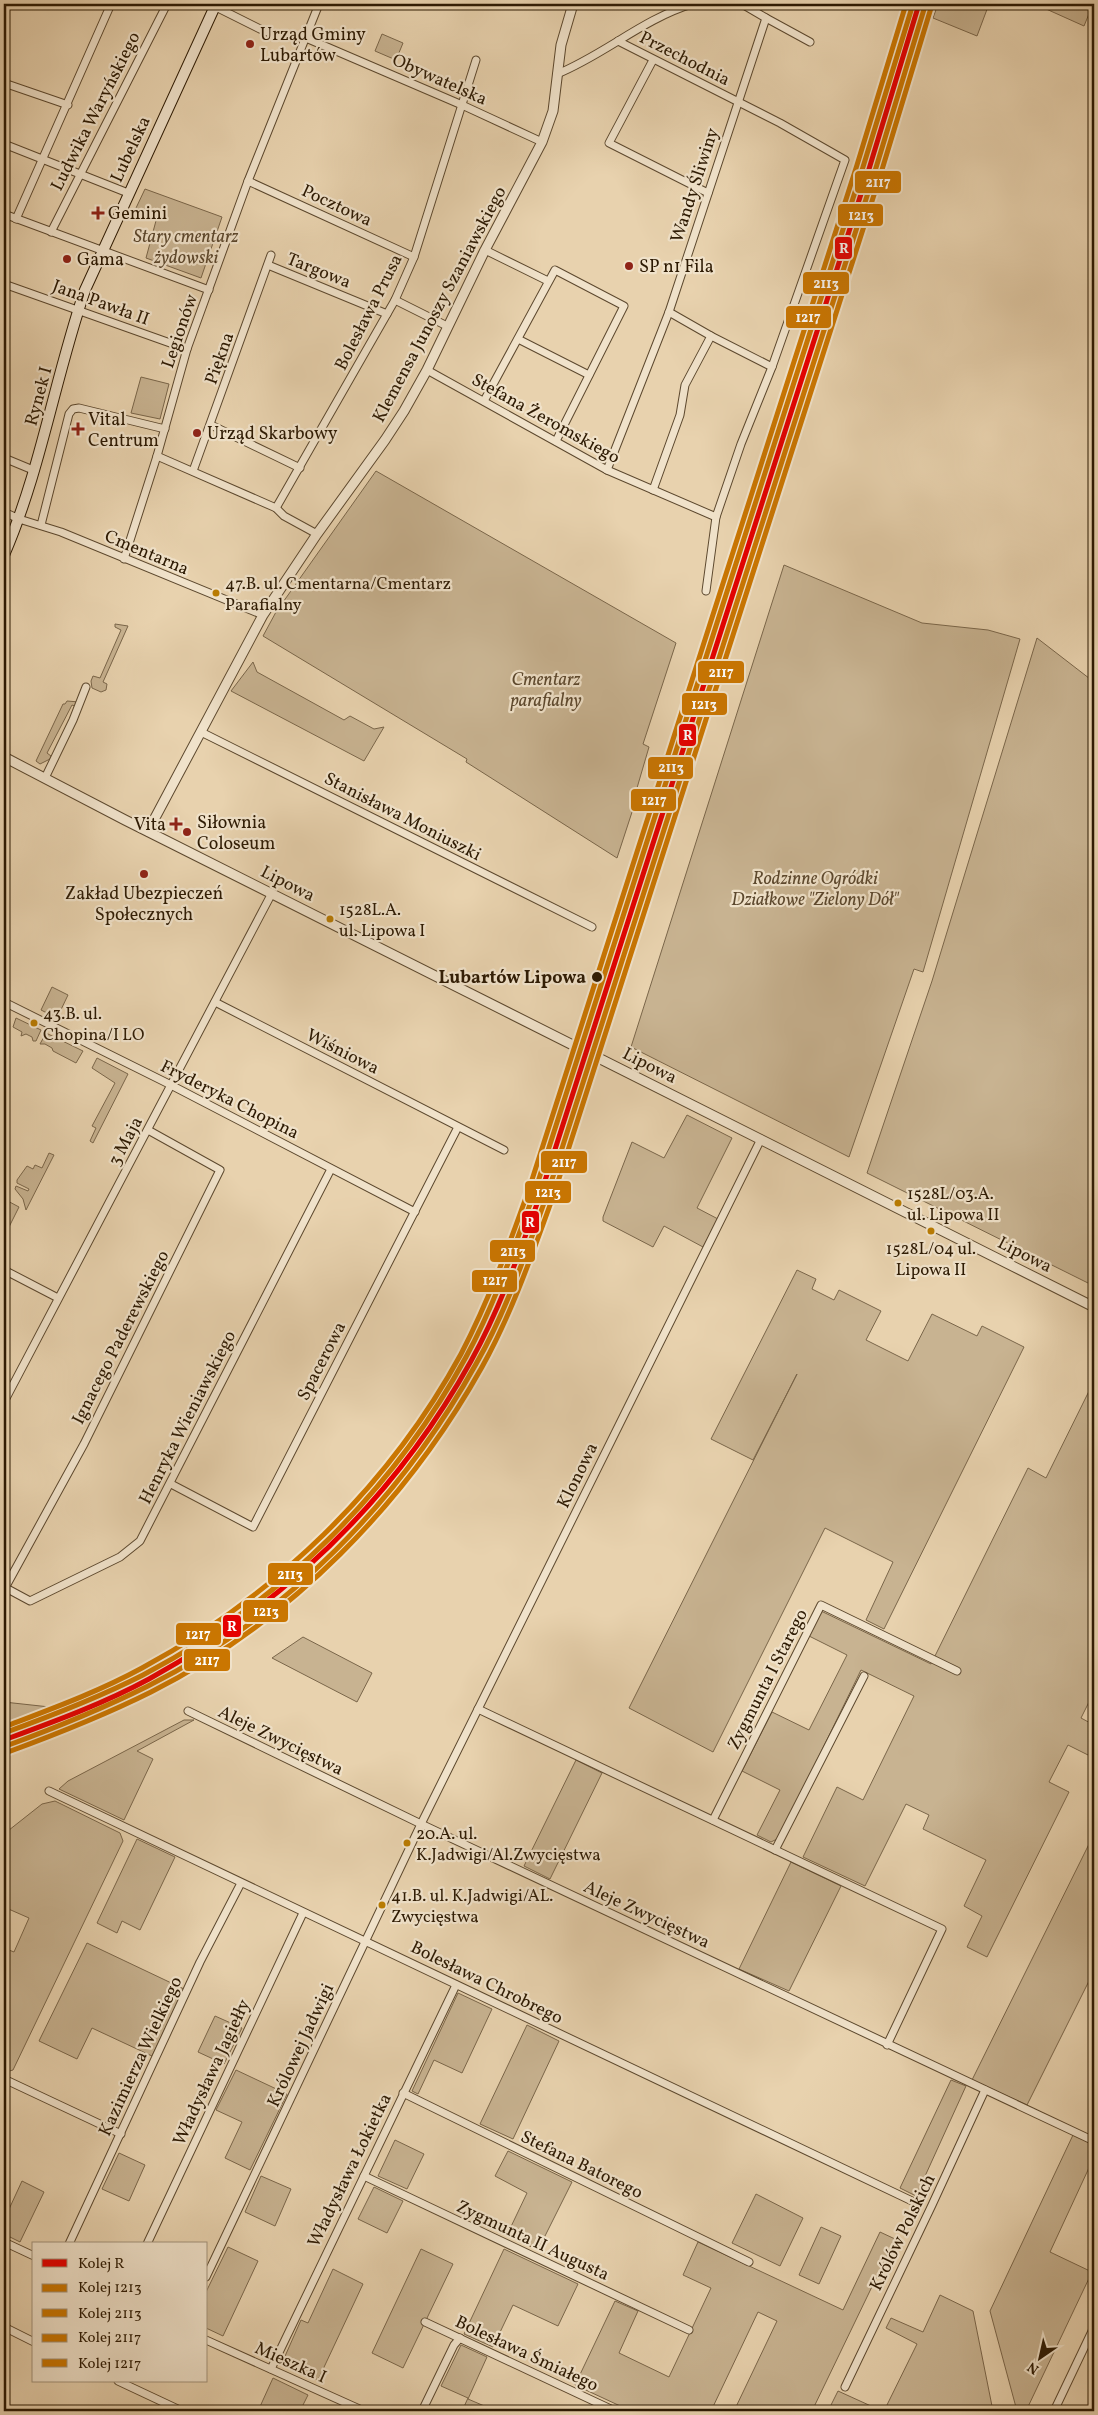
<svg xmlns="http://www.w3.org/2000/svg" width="1098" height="2415" viewBox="0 0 1098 2415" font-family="Vollkorn,serif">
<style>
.green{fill:#c8b391;stroke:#7a664a}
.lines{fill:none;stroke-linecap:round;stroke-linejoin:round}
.minor-casing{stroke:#5c482e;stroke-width:9}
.tertiary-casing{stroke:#5c482e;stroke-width:11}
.secondary-casing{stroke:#2d1a03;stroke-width:12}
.minor{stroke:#f0e2ca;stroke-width:7}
.tertiary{stroke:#f0e2ca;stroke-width:9}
.secondary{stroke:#f0e2ca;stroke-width:10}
.rail-1-casing{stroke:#f0e2ca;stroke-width:9}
.rail-2-casing{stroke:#f0e2ca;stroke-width:9}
.rail-3-casing{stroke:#f0e2ca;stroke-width:9}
.rail-4-casing{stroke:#f0e2ca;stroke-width:9}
.rail-5-casing{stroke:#f0e2ca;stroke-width:9}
.rail-1{stroke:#e50000;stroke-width:5}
.rail-2{stroke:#ca7601;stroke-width:5}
.rail-3{stroke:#ca7601;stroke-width:5}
.rail-4{stroke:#ca7601;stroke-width:5}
.rail-5{stroke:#ca7601;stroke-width:5}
.poi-dot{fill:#8f2418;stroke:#f0e2ca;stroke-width:2}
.bus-dot{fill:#ba7c01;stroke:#f0e2ca;stroke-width:2}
.stop-dot{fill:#2d1a03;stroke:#f0e2ca;stroke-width:2}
.labels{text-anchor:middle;stroke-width:4.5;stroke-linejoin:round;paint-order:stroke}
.bus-label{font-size:17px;fill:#2d1a03;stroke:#f0e2ca;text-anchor:start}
.poi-label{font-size:18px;fill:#2d1a03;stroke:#f0e2ca;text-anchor:start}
.street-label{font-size:18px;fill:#2d1a03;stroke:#f0e2ca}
.park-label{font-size:18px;font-style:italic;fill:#5c482e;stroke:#f0e2ca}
.stop-label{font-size:18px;font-weight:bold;fill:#2d1a03;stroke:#f0e2ca;text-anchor:end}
.line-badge{stroke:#f0e2ca;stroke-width:2}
.badge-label{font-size:14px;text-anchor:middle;font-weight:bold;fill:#fff}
</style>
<rect width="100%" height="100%" fill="#e8d2ae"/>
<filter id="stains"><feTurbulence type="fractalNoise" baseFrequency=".004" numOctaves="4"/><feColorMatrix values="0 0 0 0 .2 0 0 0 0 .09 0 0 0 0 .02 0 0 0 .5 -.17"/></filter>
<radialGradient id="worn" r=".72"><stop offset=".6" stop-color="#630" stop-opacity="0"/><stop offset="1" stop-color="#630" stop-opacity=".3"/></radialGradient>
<!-- green -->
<g class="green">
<path d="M938,4H989L977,36L933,18Z"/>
<path d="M1035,4H1093L1084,26Z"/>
<path d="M382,34L403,43L396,60L375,51Z"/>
<path d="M145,189L222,217L201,278L146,258L157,217L136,208Z"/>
<path d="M141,377L169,384L160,419L131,413Z"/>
<path d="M376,471L676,643L643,744L649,747L632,805L634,806L617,858L466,762L467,759L263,636L276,612Z"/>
<path d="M784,565L922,623L988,630L1020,639L923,972L914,969L849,1157L631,1047Z"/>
<path d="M115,624L128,626L103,682L107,684L106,690L101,692L92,688L91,681L93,676L100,678L121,630L115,627Z"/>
<path d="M1037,638L1094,682V1286L867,1173L932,981Z"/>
<path d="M253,662L257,672L344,720L350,716L374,729L384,727L364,761L231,691Z"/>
<path d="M67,701L79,702L77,707L72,705L47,753L51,756L50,759L40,764L36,761L63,704H65Z"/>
<path d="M52,987L68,995L57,1018L41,1010Z"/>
<path d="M16,1018L41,1030L36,1041H33L32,1037L26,1034L21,1036L22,1032L13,1027Z"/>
<path d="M46,1033L83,1051L76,1063L53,1051L52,1048L45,1044H40Z"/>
<path d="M97,1058L128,1074L93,1143L90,1141L96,1128L92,1126L115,1083L92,1068Z"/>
<path d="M687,1115L732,1138L697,1208L718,1219L703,1247L664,1226L653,1247L603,1221V1217L632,1142L664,1158Z"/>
<path d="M49,1153L54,1155L26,1210L23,1199L15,1189L16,1186L28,1191L29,1189L17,1183V1180L27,1166L33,1169L35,1165L42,1168Z"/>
<path d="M4,1199L19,1207L4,1237Z"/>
<path d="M797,1270L816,1279L812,1289L834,1300L839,1290L881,1311L866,1340L908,1361L932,1314L977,1336L982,1326L1024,1347L884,1629L866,1620L893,1562L825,1528L713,1752L629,1708L797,1374L753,1460L711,1439Z"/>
<path d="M1094,1381V1692L1081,1718L1094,1725V1743L1088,1755L1068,1745L1049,1782L1069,1792L987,1957L967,1947L982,1916L964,1906L986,1860L923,1829L929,1815L906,1804L865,1886L803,1857L837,1787L863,1800L914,1696L861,1670L779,1838L771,1842L757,1835L780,1790L742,1771L772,1712L809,1730L847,1655L809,1636L821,1611L931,1664L1028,1468L1046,1478Z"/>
<path d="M303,1637L372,1673L357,1702L272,1658Z"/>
<path d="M4,1702L68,1709L4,1729Z"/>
<path d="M184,1720H194L137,1751L153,1759L124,1820L59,1789L68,1781Z"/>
<path d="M576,1760L602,1773L550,1879L524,1866Z"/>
<path d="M55,1801L120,1833L123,1841L13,2070L6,2072L4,2071V1948L14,1952L29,1918L4,1907V1834L42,1804Z"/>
<path d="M1094,1834V1971L1027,2105L972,2080Z"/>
<path d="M137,1839L175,1857L140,1930L122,1921L117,1933L97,1923Z"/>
<path d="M791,1862L841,1886L789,1991L739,1969Z"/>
<path d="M87,1943L184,1989L152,2056L92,2028L77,2059L39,2041Z"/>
<path d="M458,1993L492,2009L462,2073L434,2060L418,2094L412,2091Z"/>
<path d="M215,2016L242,2028L224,2064L198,2052Z"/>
<path d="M527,2025L559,2041L513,2139L480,2124Z"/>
<path d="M236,2070L287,2094L250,2170L225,2158L242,2122L216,2110Z"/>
<path d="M951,2080L966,2086L916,2196L900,2188Z"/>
<path d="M1073,2135L1094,2145V2157L1050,2252L1092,2272L1026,2411H1017L990,2311Z"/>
<path d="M395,2140L424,2154L407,2189L378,2176Z"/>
<path d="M508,2151L572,2182L538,2250L507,2235L527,2193L495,2176Z"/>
<path d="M119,2153L145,2165L129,2201L102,2189Z"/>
<path d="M261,2176L291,2189L275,2226L245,2212Z"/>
<path d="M22,2181L44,2192L20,2242L4,2234V2220Z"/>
<path d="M374,2187L403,2201L387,2233L358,2219Z"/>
<path d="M756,2194L803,2218L780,2266L732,2243Z"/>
<path d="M821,2227L841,2236L819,2284L799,2275Z"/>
<path d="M880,2232L895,2239L812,2411H734L777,2321L758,2312L711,2411H631L575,2385L615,2301L638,2311L619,2353L669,2377L711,2288L683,2275L698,2242L843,2310Z"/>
<path d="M228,2247L258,2261L223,2336L206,2328V2292Z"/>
<path d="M421,2249L453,2264L403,2368L372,2353Z"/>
<path d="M504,2249L578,2284L558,2326L513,2305L493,2347L464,2334Z"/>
<path d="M333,2269L363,2284L318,2380L282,2363L301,2320L308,2323Z"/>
<path d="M940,2295L973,2311L993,2411H884L917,2344L886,2328L891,2318L923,2332Z"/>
<path d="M461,2345L487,2357L468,2399L496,2411H462L468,2398L441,2386Z"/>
<path d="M273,2378L308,2395L300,2411H258Z"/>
<path d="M838,2391L882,2411H828Z"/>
</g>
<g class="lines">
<!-- minor casing -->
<g class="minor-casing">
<g id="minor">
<path d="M214,6L260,29L275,35L306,38L462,105L542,142"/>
<path d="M766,18L810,42"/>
<path d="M618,41L780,123L845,160L772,367L741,444L716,517L706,591"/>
<path d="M653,60L609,143L708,193"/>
<path d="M557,74C604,55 643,19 692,4"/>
<path d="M4,83L68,105"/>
<path d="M4,144L128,193"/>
<path d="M248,181L414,257"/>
<path d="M4,214L209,290"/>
<path d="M16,219L111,4"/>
<path d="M51,232L167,4"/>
<path d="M485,250L548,281"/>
<path d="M268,265L387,314"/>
<path d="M4,284L187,349"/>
<path d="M395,300L447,326"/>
<path d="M669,312L711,336L772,367"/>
<path d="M518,339L589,375"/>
<path d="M427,370L607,470L716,517"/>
<path d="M484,401L555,270L624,306L556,441"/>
<path d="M211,425L300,468"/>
<path d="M157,456L276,508L284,516L317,534"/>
<path d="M4,458L33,470"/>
<path d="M607,470L669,312L766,18L742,4"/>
<path d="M193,471L271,255"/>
<path d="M653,490L680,415L685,385L711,336"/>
<path d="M276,508L395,300L414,257L476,60"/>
<path d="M4,512L19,519L61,532L263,615"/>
<path d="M41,525L69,414L73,409L79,408L165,429"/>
<path d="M124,559L157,456L187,349L248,181L319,4"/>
<path d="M201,732L592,927"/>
<path d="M45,778L73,720L86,687"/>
<path d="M4,1002L167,1083L415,1212"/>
<path d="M215,1002L504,1150"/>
<path d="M4,1270L58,1298"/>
<path d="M4,1402L272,893"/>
<path d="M171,1484L253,1527L458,1127"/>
<path d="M4,1587L30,1601L120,1557L140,1541L331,1169"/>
<path d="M5,1588L84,1444L220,1170L148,1130"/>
<path d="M478,1709L942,1929L887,2045"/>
<path d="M188,1711L421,1824L1094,2141"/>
<path d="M49,1791L912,2201"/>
<path d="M713,1820L821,1605L957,1671"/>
<path d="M775,1850L864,1676"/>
<path d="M4,2079L121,2134"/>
<path d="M403,2093L749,2262"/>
<path d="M364,2176L689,2330"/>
<path d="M4,2242L34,2256"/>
<path d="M69,2244L200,1962L241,1883"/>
<path d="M147,2244L303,1913"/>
<path d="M206,2277L421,1824L761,1139"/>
<path d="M425,2322L615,2411"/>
<path d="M4,2327L34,2342"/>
<path d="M206,2340L364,2411"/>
<path d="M271,2369L456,1985"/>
<path d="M118,2381L182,2411"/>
<path d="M845,2387L932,2205L985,2090"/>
<path d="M422,2411L454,2345L460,2338"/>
<path d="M1054,2411L1094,2327"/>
</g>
</g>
<!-- tertiary casing -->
<g class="tertiary-casing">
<g id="tertiary">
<path d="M4,757L125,820L1094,1307"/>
<path d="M148,831L263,615L317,534L385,440L404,411L427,370L485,250L542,142L553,111L561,45L573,4"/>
</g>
</g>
<!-- secondary casing -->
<g class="secondary-casing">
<path id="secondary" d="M4,555C41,470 55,377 85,290L216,4"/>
</g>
<!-- minor -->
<use href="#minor" class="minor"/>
<!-- tertiary -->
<use href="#tertiary" class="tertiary"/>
<!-- secondary -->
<use href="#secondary" class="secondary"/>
<!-- rail-1 casing -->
<g class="rail-1-casing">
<path id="rail-1" d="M4,1740C53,1722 103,1704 149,1679C286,1603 395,1498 471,1361C501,1307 521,1248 542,1190L869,169L919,4"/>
</g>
<!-- rail-2 casing -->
<g class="rail-2-casing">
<path id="rail-2" d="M6,1746C55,1728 102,1709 148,1686C287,1617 401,1499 476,1364C507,1310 527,1250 548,1192L875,171L925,6"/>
</g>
<!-- rail-3 casing -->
<g class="rail-3-casing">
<path id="rail-3" d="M4,1733C51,1716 98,1698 143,1675C279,1604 393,1491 466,1357C495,1304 515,1245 536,1188L863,167L913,4"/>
</g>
<!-- rail-4 casing -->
<g class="rail-4-casing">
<path id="rail-4" d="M8,1752C57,1734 105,1715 151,1692C291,1621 406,1503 482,1367C512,1313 533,1252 554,1194L881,173L931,8"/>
</g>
<!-- rail-5 casing -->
<g class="rail-5-casing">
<path id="rail-5" d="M4,1727C51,1709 98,1692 142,1668C275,1596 388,1488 461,1354C489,1300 510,1243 530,1186L857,165L906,4"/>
</g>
<!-- rail-1 -->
<use href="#rail-1" class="rail-1"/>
<!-- rail-2 -->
<use href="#rail-2" class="rail-2"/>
<!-- rail-3 -->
<use href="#rail-3" class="rail-3"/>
<!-- rail-4 -->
<use href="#rail-4" class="rail-4"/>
<!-- rail-5 -->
<use href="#rail-5" class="rail-5"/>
</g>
<!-- markers -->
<g class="poi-dot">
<circle cx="250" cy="44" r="5"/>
<path d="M95.5 205.5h5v5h5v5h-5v5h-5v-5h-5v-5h5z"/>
<circle cx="67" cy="259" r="5"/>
<circle cx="629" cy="266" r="5"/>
<path d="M75.5 421.5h5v5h5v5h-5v5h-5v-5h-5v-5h5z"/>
<circle cx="197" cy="433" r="5"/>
<path d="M173.5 816.5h5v5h5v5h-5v5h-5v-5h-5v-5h5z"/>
<circle cx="187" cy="832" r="5"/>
<circle cx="144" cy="874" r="5"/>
</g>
<g class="bus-dot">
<circle cx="216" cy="593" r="4.5"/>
<circle cx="330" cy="919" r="4.5"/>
<circle cx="34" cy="1023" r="4.5"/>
<circle cx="898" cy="1203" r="4.5"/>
<circle cx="931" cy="1231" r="4.5"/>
<circle cx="407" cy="1843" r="4.5"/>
<circle cx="382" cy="1905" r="4.5"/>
</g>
<circle class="stop-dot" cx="597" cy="977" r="6"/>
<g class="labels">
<!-- bus labels -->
<g class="bus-label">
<text x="225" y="589">47.B. ul. Cmentarna/Cmentarz<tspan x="225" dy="21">Parafialny</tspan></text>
<text x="339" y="915">1528L.A.<tspan x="339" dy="21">ul. Lipowa I</tspan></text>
<text x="43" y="1019">43.B. ul.<tspan x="43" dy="21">Chopina/I LO</tspan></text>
<text x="907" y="1199">1528L/03.A.<tspan x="907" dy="21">ul. Lipowa II</tspan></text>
<text x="931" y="1254" text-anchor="middle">1528L/04 ul.<tspan x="931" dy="21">Lipowa II</tspan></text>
<text x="416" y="1839">20.A. ul.<tspan x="416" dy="21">K.Jadwigi/Al.Zwycięstwa</tspan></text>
<text x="391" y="1901">41.B. ul. K.Jadwigi/AL.<tspan x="391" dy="21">Zwycięstwa</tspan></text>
</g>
<!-- poi labels -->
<g class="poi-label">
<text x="260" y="40">Urząd Gminy<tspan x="260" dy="21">Lubartów</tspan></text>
<text x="108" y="219">Gemini</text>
<text x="77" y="265">Gama</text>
<text x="639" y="272">SP n1 Fila</text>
<text x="88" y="425">Vital<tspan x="88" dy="21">Centrum</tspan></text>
<text x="207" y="439">Urząd Skarbowy</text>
<text x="197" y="828">Siłownia<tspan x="197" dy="21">Coloseum</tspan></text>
<text x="166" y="830" text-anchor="end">Vita</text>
<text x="144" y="899" text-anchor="middle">Zakład Ubezpieczeń<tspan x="144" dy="21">Społecznych</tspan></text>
</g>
<!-- street labels -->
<g class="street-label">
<text transform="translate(685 58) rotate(27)" y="6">Przechodnia</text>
<text transform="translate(440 79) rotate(24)" y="6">Obywatelska</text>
<text transform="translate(95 111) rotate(-63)" y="6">Ludwika Waryńskiego</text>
<text transform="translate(130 149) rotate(-65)" y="6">Lubelska</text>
<text transform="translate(694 185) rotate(-72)" y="6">Wandy Śliwiny</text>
<text transform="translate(337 205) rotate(25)" y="6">Pocztowa</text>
<text transform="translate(319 270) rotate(22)" y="6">Targowa</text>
<text transform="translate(101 302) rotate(20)" y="6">Jana Pawła II</text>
<text transform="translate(439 304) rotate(-62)" y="6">Klemensa Junoszy Szaniawskiego</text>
<text transform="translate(368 312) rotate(-63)" y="6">Bolesława Prusa</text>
<text transform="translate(179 331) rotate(-71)" y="6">Legionów</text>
<text transform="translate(219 358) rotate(-70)" y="6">Piękna</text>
<text transform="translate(38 396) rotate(-75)" y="6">Rynek I</text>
<text transform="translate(546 418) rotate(29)" y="6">Stefana Żeromskiego</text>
<text transform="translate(147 552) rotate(23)" y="6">Cmentarna</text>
<text transform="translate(403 816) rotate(27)" y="6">Stanisława Moniuszki</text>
<text transform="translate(288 883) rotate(27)" y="6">Lipowa</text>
<text transform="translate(343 1051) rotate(27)" y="6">Wiśniowa</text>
<text transform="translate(650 1065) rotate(27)" y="6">Lipowa</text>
<text transform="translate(230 1099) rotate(27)" y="6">Fryderyka Chopina</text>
<text transform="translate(125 1141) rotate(-62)" y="6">3 Maja</text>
<text transform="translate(1025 1254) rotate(27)" y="6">Lipowa</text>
<text transform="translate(120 1337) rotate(-63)" y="6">Ignacego Paderewskiego</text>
<text transform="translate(321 1361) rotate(-63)" y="6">Spacerowa</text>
<text transform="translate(187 1417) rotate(-63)" y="6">Henryka Wieniawskiego</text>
<text transform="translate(577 1475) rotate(-64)" y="6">Klonowa</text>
<text transform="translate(767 1679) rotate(-63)" y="6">Zygmunta I Starego</text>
<text transform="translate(281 1740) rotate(26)" y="6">Aleje Zwycięstwa</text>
<text transform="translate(647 1914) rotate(25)" y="6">Aleje Zwycięstwa</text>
<text transform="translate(487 1982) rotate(26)" y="6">Bolesława Chrobrego</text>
<text transform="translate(300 2045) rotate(-65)" y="6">Królowej Jadwigi</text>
<text transform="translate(140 2056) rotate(-65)" y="6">Kazimierza Wielkiego</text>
<text transform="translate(211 2072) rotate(-65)" y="6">Władysława Jagiełły</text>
<text transform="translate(582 2164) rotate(26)" y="6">Stefana Batorego</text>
<text transform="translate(349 2170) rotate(-64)" y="6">Władysława Łokietka</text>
<text transform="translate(902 2232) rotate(-64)" y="6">Królów Polskich</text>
<text transform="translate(533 2240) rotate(25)" y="6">Zygmunta II Augusta</text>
<text transform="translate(527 2353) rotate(25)" y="6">Bolesława Śmiałego</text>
<text transform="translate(291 2362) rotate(24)" y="6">Mieszka I</text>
</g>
<!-- park labels -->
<g class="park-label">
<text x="186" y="242">Stary cmentarz<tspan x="186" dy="21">żydowski</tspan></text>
<text x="546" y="685">Cmentarz<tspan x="546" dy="21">parafialny</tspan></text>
<text x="815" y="884">Rodzinne Ogródki<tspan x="815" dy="21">Działkowe "Zielony Dół"</tspan></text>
</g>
<!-- stop labels -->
<g class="stop-label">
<text x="586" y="983">Lubartów Lipowa</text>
</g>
</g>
<g class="line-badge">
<rect x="854" y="170" width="48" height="24" rx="5" fill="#ca7601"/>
<rect x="837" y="203" width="47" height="24" rx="5" fill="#ca7601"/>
<rect x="834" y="236" width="19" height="24" rx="5" fill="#e50000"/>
<rect x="802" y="271" width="48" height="24" rx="5" fill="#ca7601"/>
<rect x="785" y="305" width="47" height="24" rx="5" fill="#ca7601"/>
<rect x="697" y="660" width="48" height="24" rx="5" fill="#ca7601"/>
<rect x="681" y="692" width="47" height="24" rx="5" fill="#ca7601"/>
<rect x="678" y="723" width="19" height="24" rx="5" fill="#e50000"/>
<rect x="647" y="756" width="47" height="24" rx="5" fill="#ca7601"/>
<rect x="630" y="788" width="47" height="24" rx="5" fill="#ca7601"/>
<rect x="540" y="1150" width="48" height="24" rx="5" fill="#ca7601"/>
<rect x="524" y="1180" width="48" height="24" rx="5" fill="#ca7601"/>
<rect x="521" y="1210" width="19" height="24" rx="5" fill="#e50000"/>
<rect x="489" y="1239" width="47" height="24" rx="5" fill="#ca7601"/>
<rect x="471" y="1269" width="47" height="24" rx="5" fill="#ca7601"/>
<rect x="267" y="1562" width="47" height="24" rx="5" fill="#ca7601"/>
<rect x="242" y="1599" width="47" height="24" rx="5" fill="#ca7601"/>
<rect x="222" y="1614" width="20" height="24" rx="5" fill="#e50000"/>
<rect x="175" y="1622" width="47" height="24" rx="5" fill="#ca7601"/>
<rect x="183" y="1648" width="48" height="24" rx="5" fill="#ca7601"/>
</g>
<g class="badge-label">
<text x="878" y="187">2117</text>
<text x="861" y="220">1213</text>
<text x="844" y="253">R</text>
<text x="826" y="288">2113</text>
<text x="808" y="322">1217</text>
<text x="721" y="677">2117</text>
<text x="704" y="709">1213</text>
<text x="688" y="740">R</text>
<text x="671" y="772">2113</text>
<text x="654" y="805">1217</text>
<text x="564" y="1167">2117</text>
<text x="548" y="1197">1213</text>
<text x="530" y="1227">R</text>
<text x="513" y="1256">2113</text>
<text x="495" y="1285">1217</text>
<text x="290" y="1579">2113</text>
<text x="266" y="1616">1213</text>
<text x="232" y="1631">R</text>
<text x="198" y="1639">1217</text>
<text x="207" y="1665">2117</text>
</g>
<!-- margin -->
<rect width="1098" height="2415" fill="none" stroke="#e8d2ae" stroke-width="20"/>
<rect x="5" y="5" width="1088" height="2405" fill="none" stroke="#2d1a03" stroke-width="2.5"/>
<rect x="10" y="10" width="1078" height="2395" fill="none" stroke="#2d1a03"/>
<!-- legend -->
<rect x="32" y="2242" width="175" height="140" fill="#f0e2ca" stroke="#a2927a"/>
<rect x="42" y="2259" width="25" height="8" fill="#e50000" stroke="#a2927a"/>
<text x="78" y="2268" font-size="15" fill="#2d1a03">Kolej R</text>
<rect x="42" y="2284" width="25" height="8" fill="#ca7601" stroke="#a2927a"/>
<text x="78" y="2292" font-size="15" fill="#2d1a03">Kolej 1213</text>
<rect x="42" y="2309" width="25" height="8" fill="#ca7601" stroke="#a2927a"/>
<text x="78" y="2318" font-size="15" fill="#2d1a03">Kolej 2113</text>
<rect x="42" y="2334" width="25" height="8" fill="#ca7601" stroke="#a2927a"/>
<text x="78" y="2342" font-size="15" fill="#2d1a03">Kolej 2117</text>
<rect x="42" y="2359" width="25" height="8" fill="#ca7601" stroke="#a2927a"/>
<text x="78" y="2368" font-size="15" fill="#2d1a03">Kolej 1217</text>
<!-- north arrow -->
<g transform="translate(1040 2358) rotate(214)" stroke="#f0e2ca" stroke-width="4" paint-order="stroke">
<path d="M0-4L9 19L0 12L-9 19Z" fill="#2d1a03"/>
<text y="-8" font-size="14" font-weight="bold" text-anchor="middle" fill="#2d1a03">N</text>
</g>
<rect width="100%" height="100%" filter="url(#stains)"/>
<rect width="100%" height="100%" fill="url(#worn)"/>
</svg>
